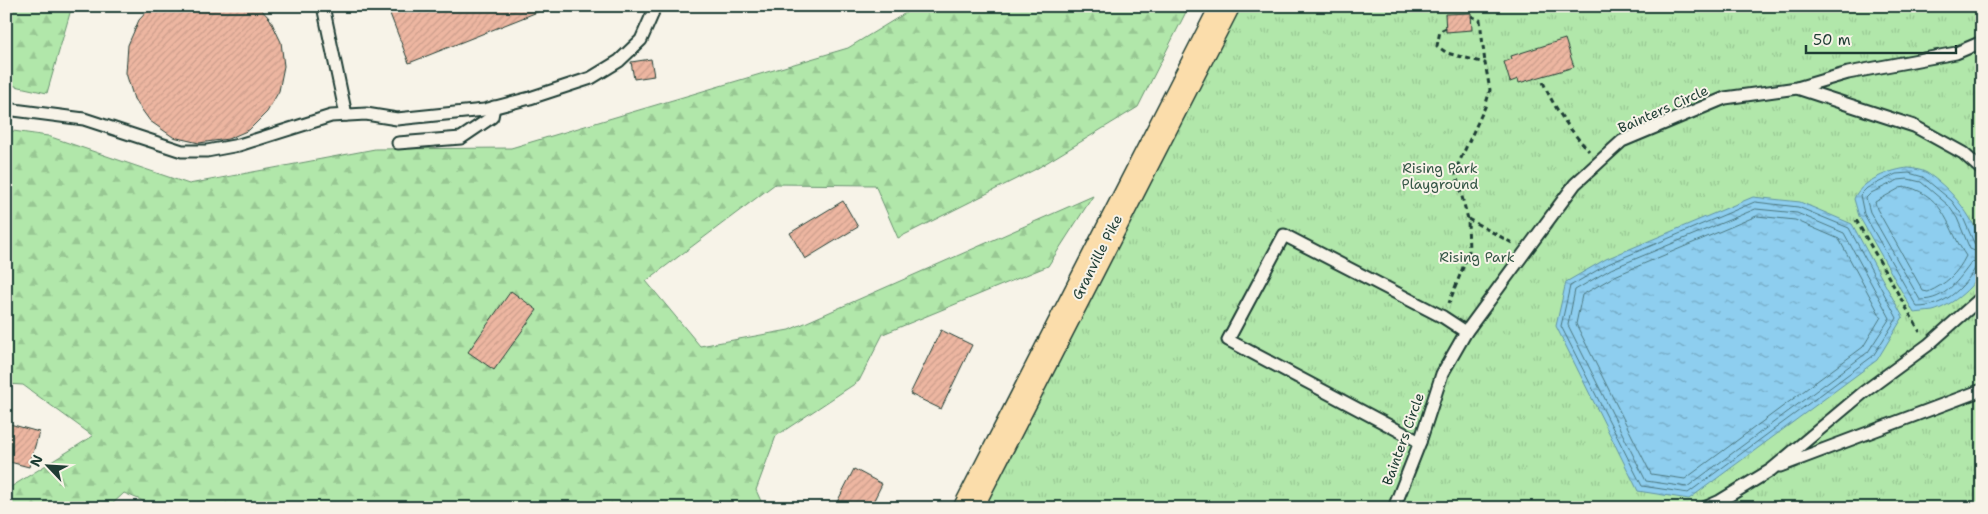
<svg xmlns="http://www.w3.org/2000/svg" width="1988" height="514" viewBox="0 0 1988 514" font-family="'Shantell Sans',sans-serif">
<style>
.forest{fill:url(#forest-firs);stroke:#68926f}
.park{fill:url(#park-tufts);stroke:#68926f}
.water{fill:url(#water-ripples);stroke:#6294a4}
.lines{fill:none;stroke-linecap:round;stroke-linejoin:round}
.shore{stroke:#4b777f;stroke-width:1}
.building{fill:url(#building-hatch);stroke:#1f3d34}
.lane-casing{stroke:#1f3d34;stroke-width:15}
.highway-casing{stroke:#1f3d34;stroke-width:31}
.path{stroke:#1f3d34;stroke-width:3;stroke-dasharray:5 4;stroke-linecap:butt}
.lane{stroke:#f7f3e8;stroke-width:11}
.highway{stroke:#fbddab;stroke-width:28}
.labels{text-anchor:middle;stroke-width:4;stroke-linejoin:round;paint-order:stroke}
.street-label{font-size:14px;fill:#1f3d34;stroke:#f7f3e8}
.park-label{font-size:14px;fill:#355646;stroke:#f7f3e8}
</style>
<defs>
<pattern id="forest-firs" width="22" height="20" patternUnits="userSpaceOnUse" patternTransform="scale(1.25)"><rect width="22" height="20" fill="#b1e7aa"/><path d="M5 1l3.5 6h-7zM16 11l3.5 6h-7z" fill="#98c793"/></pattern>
<pattern id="park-tufts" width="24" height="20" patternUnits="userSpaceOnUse" patternTransform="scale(1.25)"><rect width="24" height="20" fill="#b1e7aa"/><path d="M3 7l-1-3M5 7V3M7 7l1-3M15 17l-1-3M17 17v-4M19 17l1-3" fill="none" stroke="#98c793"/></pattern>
<pattern id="water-ripples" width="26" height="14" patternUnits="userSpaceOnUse" patternTransform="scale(1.25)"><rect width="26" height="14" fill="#8eceef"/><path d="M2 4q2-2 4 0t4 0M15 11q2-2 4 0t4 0" fill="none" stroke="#73a8c2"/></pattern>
<pattern id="building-hatch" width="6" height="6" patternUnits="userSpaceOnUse" patternTransform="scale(1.25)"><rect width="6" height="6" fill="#edb6a1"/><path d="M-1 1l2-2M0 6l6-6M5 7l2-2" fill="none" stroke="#cb9d8b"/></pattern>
</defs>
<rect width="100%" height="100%" fill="#f7f3e8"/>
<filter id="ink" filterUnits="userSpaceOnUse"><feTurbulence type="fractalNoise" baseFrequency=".02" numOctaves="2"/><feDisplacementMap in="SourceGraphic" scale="10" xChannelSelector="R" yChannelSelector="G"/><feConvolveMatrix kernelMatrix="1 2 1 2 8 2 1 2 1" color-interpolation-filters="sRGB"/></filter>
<g filter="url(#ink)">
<!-- forest -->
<g class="forest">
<path d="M6,6H72L47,93L6,84Z"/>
<path d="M917,6H1189L1138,107L1036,169L898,238L875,185L775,184L646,281L700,346L789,330L1093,196L1048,266L883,334L859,381L776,436L756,490L764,508H160L124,493L108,508H6V490L93,436L23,385L6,384V130L48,136L189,184L375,149L511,148L848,48Z"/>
</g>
<!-- park -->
<path class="park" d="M1228,6H1982V508H973Z"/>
<!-- water -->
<g class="water">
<path d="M1909,168C1915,169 1922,170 1927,173C1954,190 1987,231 1982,265C1979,285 1951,306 1933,311C1927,312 1920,312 1914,313L1859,216L1854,199C1860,181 1892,169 1909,168Z"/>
<path d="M1753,197L1800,202L1852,224L1903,317L1877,360L1689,499L1638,491L1556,326L1566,282L1606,259Z"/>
</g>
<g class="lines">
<!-- shore -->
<g class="shore">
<path d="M1908,187C1946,197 1948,230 1966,256C1957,274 1946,284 1928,292L1923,291L1877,209L1875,202L1900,188Z"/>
<path d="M1755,202L1798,207L1849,228L1897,318L1873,356L1688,493L1642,486L1561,326L1570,286L1608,264Z"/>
<path d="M1756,209L1797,213L1844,233L1890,318L1868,352L1687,487L1646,481L1568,325L1575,290L1611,269Z"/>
<path d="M1757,216L1795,220L1839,239L1881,317L1863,347L1685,479L1651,474L1576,324L1582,295L1615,276Z"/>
<path d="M1982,248L1975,245L1962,215L1952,201L1923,177L1909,173L1896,174L1867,188L1860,195L1864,214L1917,307C1944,307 1963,289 1976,267L1982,265"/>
<path d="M1982,254L1970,249L1957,218L1948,205L1921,182L1908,179L1898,180L1871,193L1866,198L1870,212L1920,300C1946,300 1958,280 1972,262L1982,259"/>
</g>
</g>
<!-- building -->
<g class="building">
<path d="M152,6H258L270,19L281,42L284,66L279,91L267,112L249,130L228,139L199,143L173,137L150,121L134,99L126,73L128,45L139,20Z"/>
<path d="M387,6H550V7L409,63Z"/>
<path d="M1471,13L1472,30L1446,32L1445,14Z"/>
<path d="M1565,39L1574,67L1519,83L1518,79L1510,82L1504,62L1512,59L1511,56Z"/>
<path d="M651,59L654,76L634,79L631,62Z"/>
<path d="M843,201L858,227L805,259L790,233Z"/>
<path d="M511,291L537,310L494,370L468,352Z"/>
<path d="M941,330L972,345L941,409L910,394Z"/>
<path d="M6,423L39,432L29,467L6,461Z"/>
<path d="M854,469L882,484L870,508H834Z"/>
</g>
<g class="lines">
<!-- lane casing -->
<g class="lane-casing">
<g id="lane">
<path d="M323,6L346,115"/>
<path d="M1797,88L1848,73L1956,53L1982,42"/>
<path d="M6,109L84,119L182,151H207L239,145L331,116L366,114L397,119L484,110L530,98L591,78L619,61L641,40L652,15L654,6"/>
<path d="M398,143L461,138L492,117L494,107"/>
<path d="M1420,442L1228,340L1284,235L1443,317L1466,332"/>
<path d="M1780,466L1982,390"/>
<path d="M1394,508L1420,442L1442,374L1466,332L1575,184L1622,141L1725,98L1797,88L1914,126L1963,153L1982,170"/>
<path d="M1704,508L1720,501L1771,470L1864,392L1928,345L1982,297"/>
</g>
</g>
<!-- highway casing -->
<g class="highway-casing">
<path id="highway" d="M968,508L1225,6"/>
</g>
<!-- path -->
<g class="path">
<path d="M1471,16L1480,20L1485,63"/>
<path d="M1446,28L1440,31L1437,46L1447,53L1485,63L1490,90L1485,107L1455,171L1468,219L1469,252L1449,303"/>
<path d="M1543,82C1554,108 1570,130 1589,151"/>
<path d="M1468,219L1514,244"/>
<path d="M1856,220L1920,332"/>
</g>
<!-- lane -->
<use href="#lane" class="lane"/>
<!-- highway -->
<use href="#highway" class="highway"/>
</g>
</g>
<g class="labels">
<!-- street labels -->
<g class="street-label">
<text transform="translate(1663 109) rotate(-24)" y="5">Bainters Circle</text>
<text transform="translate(1097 257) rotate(-63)" y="5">Granville Pike</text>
<text transform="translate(1403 439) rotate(-70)" y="5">Bainters Circle</text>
</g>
<!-- park labels -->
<g class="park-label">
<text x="1440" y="173">Rising Park<tspan x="1440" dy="16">Playground</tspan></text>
<text x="1477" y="262">Rising Park</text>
</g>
</g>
<!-- margin -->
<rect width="1988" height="514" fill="none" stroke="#f7f3e8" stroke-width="25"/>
<rect x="12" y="12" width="1963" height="489" fill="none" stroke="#1f3d34" stroke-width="2" filter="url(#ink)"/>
<!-- north arrow -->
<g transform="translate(48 466) rotate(295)" stroke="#f7f3e8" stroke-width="4" paint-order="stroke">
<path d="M0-4L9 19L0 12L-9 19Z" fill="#1f3d34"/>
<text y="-8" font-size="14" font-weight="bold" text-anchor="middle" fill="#1f3d34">N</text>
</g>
<!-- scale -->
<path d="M1806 45v8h150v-8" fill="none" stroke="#1f3d34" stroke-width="2.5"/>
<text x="1813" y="45" font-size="15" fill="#1f3d34" stroke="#f7f3e8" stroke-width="4" paint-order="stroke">50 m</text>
</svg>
